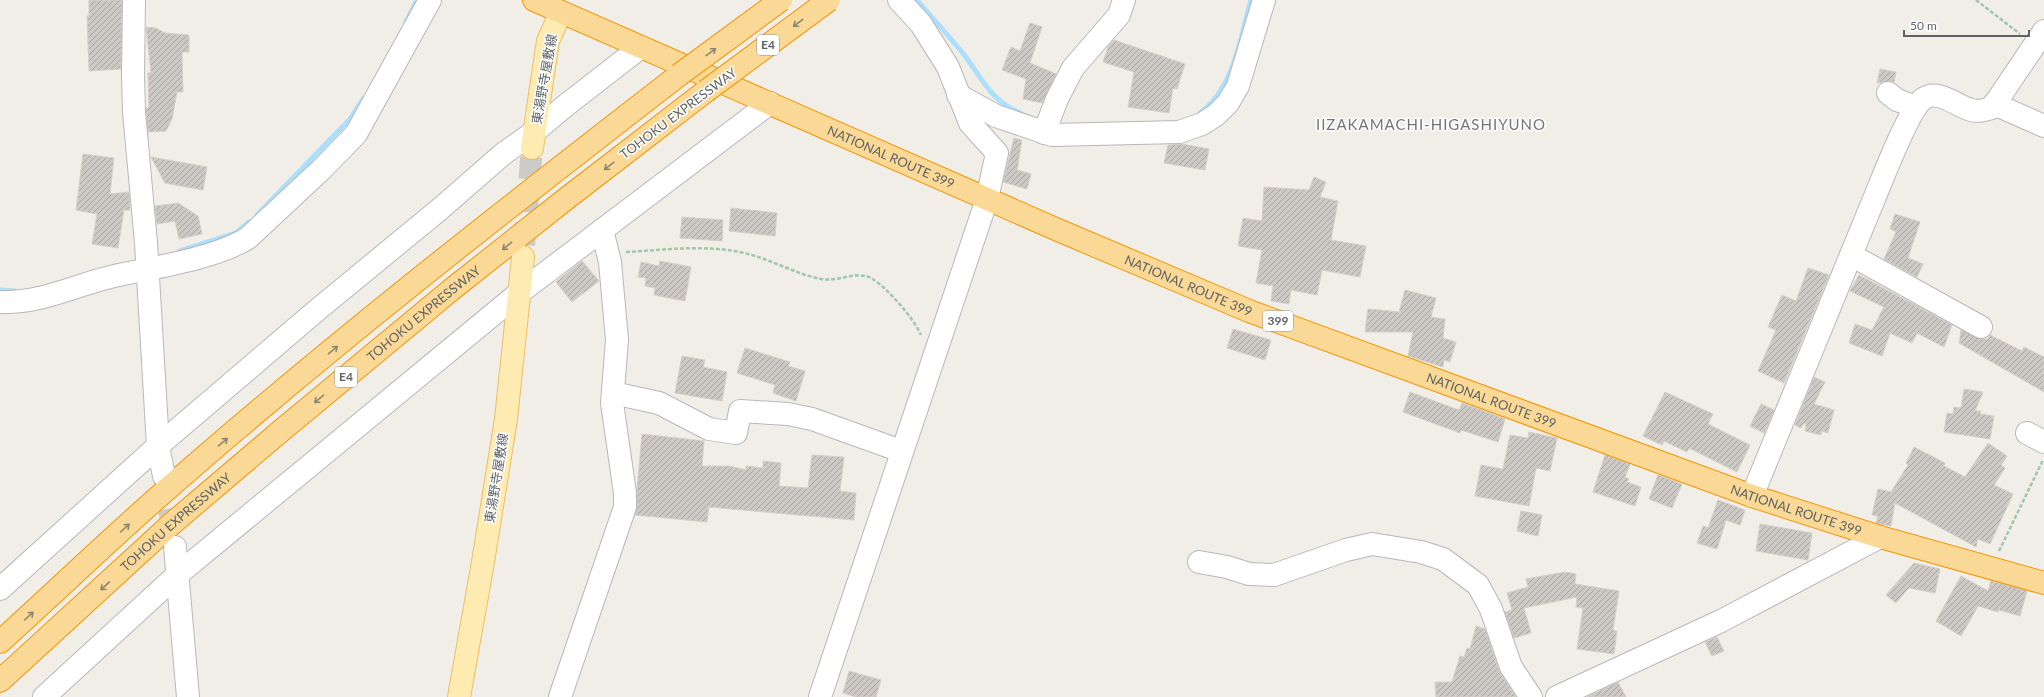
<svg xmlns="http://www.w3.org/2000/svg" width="2044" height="697" viewBox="0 0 2044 697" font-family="Lato,'Noto Sans JP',sans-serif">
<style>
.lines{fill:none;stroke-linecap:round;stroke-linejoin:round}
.stream{stroke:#acdffc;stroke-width:5}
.building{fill:url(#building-hatch);stroke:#d5cfc6}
.minor-tunnel{stroke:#cccbc8;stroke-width:22;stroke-dasharray:22 11;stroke-linecap:butt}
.major-tunnel{stroke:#cccbc8;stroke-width:22;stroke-dasharray:22 11;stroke-linecap:butt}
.minor-casing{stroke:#b5b8bc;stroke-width:24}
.major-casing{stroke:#eebd64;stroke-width:24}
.highway-casing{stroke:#f19707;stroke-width:24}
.path{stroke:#9fc8a8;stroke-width:2.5;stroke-dasharray:4 2;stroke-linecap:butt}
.minor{stroke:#fff;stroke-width:22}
.major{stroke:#fdebb1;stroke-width:22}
.highway{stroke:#fad996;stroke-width:22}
.highway-bridge-casing{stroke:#f19707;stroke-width:24;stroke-linecap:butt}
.highway-bridge{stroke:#fad996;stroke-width:22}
.oneway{stroke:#8e8675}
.labels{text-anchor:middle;stroke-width:3;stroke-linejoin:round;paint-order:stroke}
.shield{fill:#fff;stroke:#8f9295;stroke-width:1}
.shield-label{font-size:12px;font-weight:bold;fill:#5f6367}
.street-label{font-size:13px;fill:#5f6367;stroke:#fff}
.quarter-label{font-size:15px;letter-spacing:1px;fill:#707579;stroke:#fff}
</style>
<defs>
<pattern id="building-hatch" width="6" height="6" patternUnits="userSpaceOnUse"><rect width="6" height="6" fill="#ccc9c4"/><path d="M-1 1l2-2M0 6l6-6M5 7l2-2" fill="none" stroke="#a9a7a3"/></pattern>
</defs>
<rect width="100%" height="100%" fill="#f1eee8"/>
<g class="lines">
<!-- stream -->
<g class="stream">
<path d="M917,0C933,19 950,37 965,56C984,81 990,100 1022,114"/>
<path d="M406,22L417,0"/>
<path d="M1200,113C1234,89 1240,38 1251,0"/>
<path d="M257,215L350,119L363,99"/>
<path d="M180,251L236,233L249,222"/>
<path d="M0,290L15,291"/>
</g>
</g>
<!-- building -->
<g class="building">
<path d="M89,0H122L121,69L89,71L87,16H89Z"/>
<path d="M1030,23L1042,27L1030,63L1056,74L1042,103L1023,99L1026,79L1002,70L1011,47L1020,51Z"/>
<path d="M146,27L156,28L165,33L189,35V52H182L183,92H177L172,119L166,131L148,132L146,108H149L148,73L151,72Z"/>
<path d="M1114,40L1185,64L1177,89L1173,88L1169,113L1128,107L1134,72L1103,62L1108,47Z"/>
<path d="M1880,69L1896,72L1894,82L1889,81L1877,83Z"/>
<path d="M1014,138L1022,140L1017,170L1031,174L1027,189L1003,182Z"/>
<path d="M1182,144L1209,149L1205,170L1164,163L1168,145Z"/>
<path d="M83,154L114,158L110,194L129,192L130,210H124L118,248L92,244L97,214L76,210Z"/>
<path d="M151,157L207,167L203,190L165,183Z"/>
<path d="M1314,177L1326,182L1320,197L1338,201L1331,240L1366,246L1360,277L1322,270L1317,295L1291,290L1289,304L1271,301L1273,286L1256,283L1262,250L1238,246L1243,218L1262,221L1264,187L1309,190Z"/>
<path d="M178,203L198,216L202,234L179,239L175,221L157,224L155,206Z"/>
<path d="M731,208L777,213L775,236L729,231Z"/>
<path d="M1895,214L1920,222L1908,258L1923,264L1917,277L1884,259L1896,232L1890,229Z"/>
<path d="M682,217L723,220L722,241L680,238Z"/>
<path d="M582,261L599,281L572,302L556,282Z"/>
<path d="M660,261L691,267L685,301L654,295L655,288L645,286L646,278L638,277L641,262L659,266Z"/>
<path d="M1808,268L1829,275L1784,383L1758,371L1776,330L1768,327L1782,295L1796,301Z"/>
<path d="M1859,275L1952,325L1944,347L1917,333L1912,343L1890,333L1882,356L1849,343L1855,324L1872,330L1884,307L1850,291Z"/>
<path d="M1405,290L1436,298L1431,317L1445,319L1443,338L1456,342L1450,362L1444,360L1443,367L1408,356L1413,332H1365L1368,309L1399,312Z"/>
<path d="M1233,329L1271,340L1265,360L1227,348Z"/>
<path d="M1961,330L1981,339H1988L1990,335L2022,351L2024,347L2044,357V392L1959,343Z"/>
<path d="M745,348L790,362L788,366L805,371L796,401L773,393L775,385L737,373Z"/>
<path d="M682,356L705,360L703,367L727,372L722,401L675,393Z"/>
<path d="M1814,377L1825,382L1814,404L1834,410L1828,433L1822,431L1821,435L1805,431L1806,424L1804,423L1801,428L1795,425Z"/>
<path d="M1964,389L1983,392L1975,411H1981L1980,414L1994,416L1990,439L1944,432L1947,413L1953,414L1954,407L1961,408Z"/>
<path d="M1410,392L1459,410L1462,403L1505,419L1498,442L1461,430L1460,433L1403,412Z"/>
<path d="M1665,392L1713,414L1708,424L1750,445L1737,472L1689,448L1687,452L1664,441L1662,445L1643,436Z"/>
<path d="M1761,404L1774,410L1764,433L1750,426Z"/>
<path d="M1529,432L1557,438L1550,471L1536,468L1529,506L1475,496L1481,465L1503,469L1510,435L1528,438Z"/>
<path d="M642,434L704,441L702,466H729L746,470V466L763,468V461L781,463L779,486L808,488L812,455L844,457L840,491L856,493L854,520L709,507L707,522L635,515L637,507V489Z"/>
<path d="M1988,443L2007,456L2001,465L2005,468L1994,485L2013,494L1990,544L1978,539L1976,547L1895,503L1891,526L1876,523L1878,516L1872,515L1878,489L1891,492L1908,465L1906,463L1914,447L1945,463L1944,466L1965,477Z"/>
<path d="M1605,455L1630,464L1625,477L1629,479L1627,482L1641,487L1635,506L1593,492Z"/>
<path d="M1658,475L1682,484L1672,508L1649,499Z"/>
<path d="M1718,500L1745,510L1740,525L1726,520L1717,549L1697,543L1703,526L1708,528Z"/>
<path d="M1521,511L1542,515L1538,536L1517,531Z"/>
<path d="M1760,524L1812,533L1808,560L1756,551Z"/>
<path d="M1914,563L1940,569L1935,593L1909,588L1896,603L1886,595Z"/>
<path d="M1565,572L1576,574L1575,584L1619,591L1613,630L1617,631L1614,654L1577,649L1583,608L1576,607L1577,597L1524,608L1531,633L1514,638L1505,612L1512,610L1507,593L1528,587L1526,579Z"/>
<path d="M1961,576L1988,591L1991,581L2027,591L2020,616L1999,610L1998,612L1978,606L1961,636L1936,621Z"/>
<path d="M1476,626L1485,629L1499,671L1516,697H1436L1435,682H1452L1460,656L1464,657L1467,648L1470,649Z"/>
<path d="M1717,637L1724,651L1712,656L1705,642Z"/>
<path d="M849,671L881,680L876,697H856L843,693Z"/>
<path d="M1618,682L1626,697H1587Z"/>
</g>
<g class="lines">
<!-- minor-tunnel -->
<path class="minor-tunnel" d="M164,476L174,540"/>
<!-- major-tunnel -->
<path class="major-tunnel" d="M524,245L532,148"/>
<!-- minor casing -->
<g class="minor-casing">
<g id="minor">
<path d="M134,0L133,75L134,112L146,243L158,446L164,476"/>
<path d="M1888,93L1897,100L1916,107"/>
<path d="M958,95L996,116L1052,135L1179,132L1202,124L1216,115L1228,103L1238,86L1264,0"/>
<path d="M1994,104L2044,126"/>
<path d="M1044,133L1057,99L1073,68L1119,15L1124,0"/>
<path d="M1851,255L1981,327"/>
<path d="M0,302C42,304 79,283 119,275C157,267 216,258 248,238L322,169L356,134L430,0"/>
<path d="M613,393L659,403L709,429L736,433L740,411L788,414L812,419L901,451"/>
<path d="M2027,433L2044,442"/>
<path d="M1752,496C1792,397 1833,298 1874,199C1882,180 1909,109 1923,99C1938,88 1956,106 1971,110C1978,112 1985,110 1992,108L2044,31"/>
<path d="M175,547L188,697"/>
<path d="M1199,562L1227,567L1249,574L1274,575L1346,550L1372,544L1421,552L1443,559L1478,585L1491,609L1511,667L1531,697"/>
<path d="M0,589L158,446L316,311L440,209L503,154L534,132L565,106L641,47"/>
<path d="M44,697L177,575L519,293L770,103"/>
<path d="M560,697L625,507V493L612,403L617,340L610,262L602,230"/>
<path d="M820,697L987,199L997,153L970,123L948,67L921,24L899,0"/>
<path d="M1557,697L1721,621L1880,537"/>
</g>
</g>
<!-- major casing -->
<g class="major-casing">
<g id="major">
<path d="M532,148L548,41L561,12"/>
<path d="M459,697L483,562L506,419L523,257"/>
</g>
</g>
<!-- highway casing -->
<g class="highway-casing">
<g id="highway">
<path id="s1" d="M534,0L1058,230L1249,311L1752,496L1880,537L2044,583"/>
<path d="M0,642C53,594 104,545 157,498C325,350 502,212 679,75"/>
<path id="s2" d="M0,681L168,527L282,430L451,290L571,195L706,91"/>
</g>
</g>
<!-- path -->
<g class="path">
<path d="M1976,0L2020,34"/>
<path d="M626,252C665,250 706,244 744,253C771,259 795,274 821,279C836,282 851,273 866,276C882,280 915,320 921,335"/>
<path d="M1999,551L2043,460"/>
</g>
<!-- minor -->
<use href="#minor" class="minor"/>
<!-- major -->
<use href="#major" class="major"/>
<!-- highway -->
<use href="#highway" class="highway"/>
<!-- highway-bridge casing -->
<g class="highway-bridge-casing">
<g id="highway-bridge">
<path d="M679,75L781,0"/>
<path d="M706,91L829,0"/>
</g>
</g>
<!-- highway-bridge -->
<use href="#highway-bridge" class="highway-bridge"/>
</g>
<!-- one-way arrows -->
<defs><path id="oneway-shaft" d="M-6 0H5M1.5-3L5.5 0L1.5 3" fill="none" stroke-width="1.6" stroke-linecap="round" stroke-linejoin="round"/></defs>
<g class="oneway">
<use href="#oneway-shaft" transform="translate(798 23) rotate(143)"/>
<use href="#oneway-shaft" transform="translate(711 52) rotate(-36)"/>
<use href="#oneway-shaft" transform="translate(609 166) rotate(142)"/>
<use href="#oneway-shaft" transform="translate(507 246) rotate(141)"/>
<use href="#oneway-shaft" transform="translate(333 350) rotate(-39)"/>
<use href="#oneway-shaft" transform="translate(319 399) rotate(141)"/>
<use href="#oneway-shaft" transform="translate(223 442) rotate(-40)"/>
<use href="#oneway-shaft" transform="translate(125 528) rotate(-42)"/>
<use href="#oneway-shaft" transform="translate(105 586) rotate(137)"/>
<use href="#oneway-shaft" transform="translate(29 616) rotate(-42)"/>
</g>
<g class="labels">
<!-- shield labels -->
<g class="shield">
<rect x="757" y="35" width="22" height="20" rx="3"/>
<rect x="1263" y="311" width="30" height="20" rx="3"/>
<rect x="335" y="367" width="22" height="20" rx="3"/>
</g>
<g class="shield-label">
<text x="768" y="49">E4</text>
<text x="1278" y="325">399</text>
<text x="346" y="381">E4</text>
</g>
<!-- street labels -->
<g class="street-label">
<text transform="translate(544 79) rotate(-80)" y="5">東湯野寺屋敷線</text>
<text transform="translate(678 113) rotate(-37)" y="5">TOHOKU EXPRESSWAY</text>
<text dy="5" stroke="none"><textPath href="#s1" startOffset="390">NATIONAL ROUTE 399</textPath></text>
<text dy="5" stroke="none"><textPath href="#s1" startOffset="714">NATIONAL ROUTE 399</textPath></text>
<text dy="5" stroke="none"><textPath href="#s2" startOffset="561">TOHOKU EXPRESSWAY</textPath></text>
<text dy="5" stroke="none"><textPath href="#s1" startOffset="1038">NATIONAL ROUTE 399</textPath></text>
<text transform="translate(496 478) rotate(-81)" y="5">東湯野寺屋敷線</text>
<text dy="5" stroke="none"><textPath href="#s1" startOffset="1362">NATIONAL ROUTE 399</textPath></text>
<text dy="5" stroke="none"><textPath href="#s2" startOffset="237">TOHOKU EXPRESSWAY</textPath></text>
</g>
<!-- quarter labels -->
<g class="quarter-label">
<text x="1431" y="130">IIZAKAMACHI-HIGASHIYUNO</text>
</g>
</g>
<!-- scale -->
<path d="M1904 30v6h125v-6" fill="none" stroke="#5f6367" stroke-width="2"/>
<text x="1910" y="30" font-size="12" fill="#5f6367" stroke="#ffffff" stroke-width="3" paint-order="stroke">50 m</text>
</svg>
